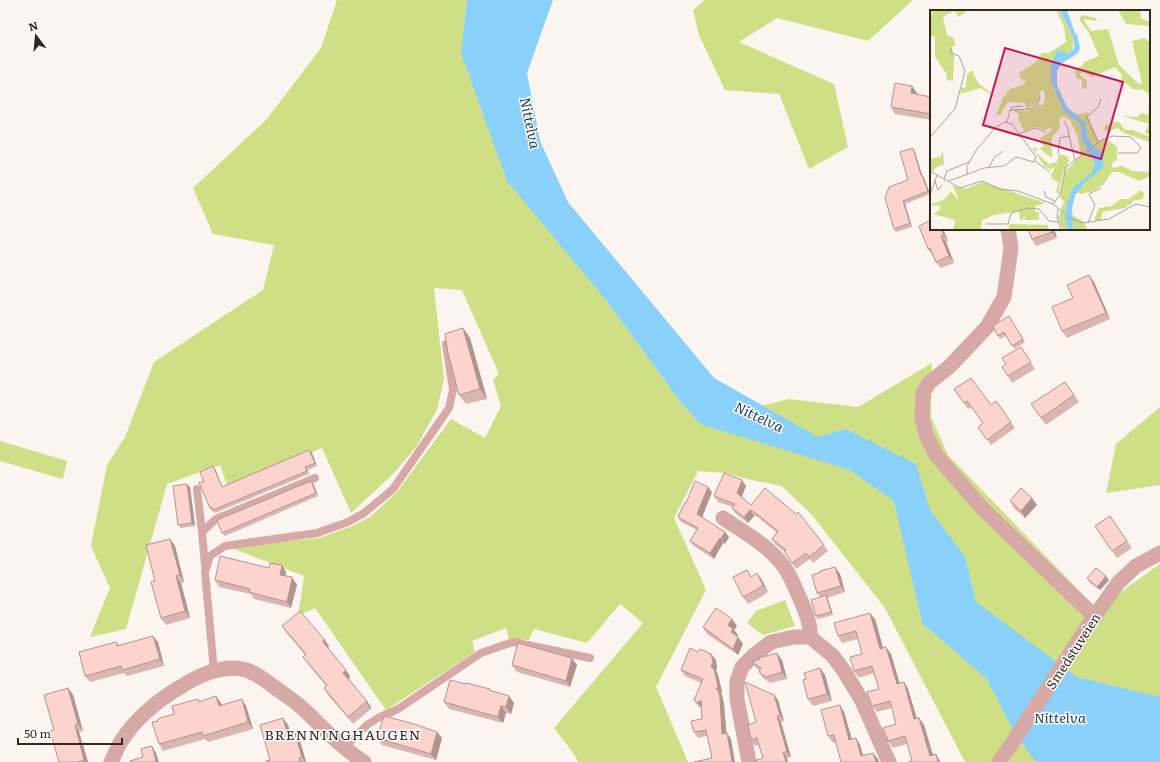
<svg xmlns="http://www.w3.org/2000/svg" width="1160" height="762" viewBox="0 0 1160 762" font-family="Literata,serif">
<style>
.green{fill:#cedf86}
.water{fill:#89d0fb}
.lines{fill:none;stroke-linecap:round;stroke-linejoin:round}
.service{stroke:#d6a9a7;stroke-width:8}
.minor{stroke:#d6a9a7;stroke-width:15}
.wall{fill:#dab6b0}
.shaded-wall{fill:#b19490}
.building{fill:#fdd4cd;stroke:#b19490}
.labels{text-anchor:middle;stroke-width:3;stroke-linejoin:round;paint-order:stroke}
.street-label{font-size:13px;fill:#35291f;stroke:#fff}
.water-label{font-size:14px;font-style:italic;fill:#184056;stroke:#fff}
.neighbourhood-label{font-size:14px;letter-spacing:1px;fill:#35291f;stroke:#fff}
.inset-river{fill:none;stroke:#89d0fb;stroke-width:2}
.inset-road{fill:none;stroke:#aca39c;stroke-width:1}
.view{fill:#c2185b;fill-opacity:0.15;stroke:#c2185b;stroke-width:2}
.inset-edge{fill:none;stroke:#35291f;stroke-width:2}
</style>
<rect width="100%" height="100%" fill="#fbf4ef"/>
<!-- green -->
<g class="green">
<path d="M337,0H467L461,53L606,300L679,400L741,411L789,399L858,407L932,363L931,417L948,455L1097,609L1160,564V762H965L885,608L812,515L782,486L747,479L725,473L698,471L674,518L706,590L656,687L688,762H578L574,754L554,728L643,623L620,604L587,643L534,629L529,640L509,639L506,628L472,641L475,652L386,710L315,608L298,616L304,576L229,547L319,538L350,527L370,517L397,492L451,419L485,438L501,406L493,380L499,374L462,290L434,288L444,379L437,410L416,447L394,473L351,513L322,448L228,488L220,465L167,484L126,629L90,637L110,588L91,546L107,465L125,437L154,362L263,290L274,245L213,234L193,188L266,120L321,48Z"/>
<path d="M705,0H913L868,41L777,18L739,42L834,84L848,147L809,169L779,94L725,90L699,35L693,10Z"/>
<path d="M1160,407V485L1106,493L1116,444Z"/>
<path d="M0,441L67,461L63,479L0,461Z"/>
<path d="M785,600L795,626L763,635L747,623L756,611Z"/>
</g>
<!-- water -->
<path class="water" d="M467,0H553L527,73L540,141L568,202L714,378L818,437L846,429L916,464L930,510L965,557L976,602L1077,677L1160,697V762H1040L1033,759L1011,726L986,678L922,623L894,501L850,470L700,424L679,400L606,300L507,181L461,53Z"/>
<g class="lines">
<!-- service -->
<g class="service">
<path d="M197,489L202,532"/>
<path d="M205,565L202,532L216,519L315,478"/>
<path d="M214,671L205,572L210,556L225,546L317,533L348,522L364,513L393,489L449,408L453,390L446,344"/>
<path d="M344,748L367,725L378,718L398,709L481,653L513,642L590,658"/>
</g>
<!-- minor -->
<g class="minor">
<path d="M1008,229L1011,248L1004,297L987,327L949,367L929,383L923,393L922,418L926,435L936,455L982,508L1095,617"/>
<path d="M723,518C745,533 775,549 788,573C793,582 797,592 801,601C806,613 811,624 810,637"/>
<path d="M111,762C114,756 117,749 120,743C135,719 158,700 182,686C198,676 222,665 242,669C254,671 263,679 273,686C282,693 292,699 300,706C321,725 340,747 364,762"/>
<path d="M749,762L737,699V681L742,667L753,656L771,642L794,637H810L833,656L844,671L861,699L889,762"/>
<path d="M999,762L1013,742L1087,627L1118,583L1136,566L1160,553"/>
</g>
</g>
<!-- wall -->
<g class="wall">
<path d="M917,93L916,94L931,97V120L895,114L891,107Z"/>
<path d="M915,152L922,175L924,178L930,194L905,204L912,227L896,232L894,229L908,180Z"/>
<path d="M931,229H943L948,241L946,242L954,263L941,268L936,262L933,255V256L928,249Z"/>
<path d="M1054,229L1057,238L1036,246L1032,239Z"/>
<path d="M1094,282L1110,319L1067,338L1062,331L1073,298Z"/>
<path d="M1009,316L1025,342L1015,349L1006,336L1000,339L993,327Z"/>
<path d="M463,328L470,338L487,399L466,404L459,395Z"/>
<path d="M1021,347L1035,369L1012,383L1008,376L1006,364Z"/>
<path d="M1065,382L1079,402L1046,425L1031,404Z"/>
<path d="M954,389L991,405L996,401L1015,428L991,445L978,427L983,423L971,407L968,409Z"/>
<path d="M309,450L312,453L317,466L308,470L309,474L215,513L213,511H212L210,508L204,482L213,466L215,469L222,487Z"/>
<path d="M314,485L318,496L225,536L222,533Z"/>
<path d="M746,486L741,497L751,505L824,545L828,551L813,563L810,559L796,569L784,551L776,545L772,539L777,533L758,517L754,516L748,523L736,514L732,508L733,507L718,502L714,496Z"/>
<path d="M190,487L195,526L181,528L178,525Z"/>
<path d="M712,492L702,517L729,537L725,544L723,543L714,559L694,546L690,541L697,530L681,522L678,517L686,503Z"/>
<path d="M1010,501L1037,505L1025,518L1014,508Z"/>
<path d="M1110,516L1132,548L1117,558L1095,526Z"/>
<path d="M170,539L175,546L184,582L181,583L190,618L166,625L161,618L155,581Z"/>
<path d="M282,565L286,572V576L292,577L296,584L297,585L291,608L254,599L251,594L219,587L215,580Z"/>
<path d="M835,567L840,574L845,592L827,598L833,615L818,619L816,616L820,597L817,593L821,572Z"/>
<path d="M752,576L762,580L768,592L761,597L748,604L743,597Z"/>
<path d="M1087,578L1109,580L1100,590L1089,582Z"/>
<path d="M732,619L737,626L734,630L738,635L737,637L743,644L738,655L707,634L703,627Z"/>
<path d="M875,619L883,648L891,654L899,683L904,682L908,689L917,719L919,718L924,725L933,755L940,761H912L907,744L893,748L888,741L896,724L892,708L877,712L872,706L879,689L874,673L859,678L854,671L862,654L858,639L842,643L838,636Z"/>
<path d="M282,626L324,639L329,646L328,648L350,676L349,679L371,707V709L353,724L328,695L324,688L326,686L308,664L303,657L305,655L287,633Z"/>
<path d="M116,642L119,645L158,642L164,666L127,676L124,673L90,682L85,676Z"/>
<path d="M698,652L711,654L716,660L717,668L716,671L718,675L722,692L721,693L722,695L724,704L726,733L731,739L712,758L707,736L698,738L694,732L702,719L701,708L698,706L694,700L701,683L685,676L681,670Z"/>
<path d="M782,660L787,679L770,683L763,678L759,672V670L756,668L752,662Z"/>
<path d="M512,665H577L570,687L517,672Z"/>
<path d="M820,668L825,675L832,701L813,706L808,699Z"/>
<path d="M68,688L73,695L83,731L79,732L88,762H59L54,730Z"/>
<path d="M491,691L514,703L511,714L506,713L503,723L449,709L444,702Z"/>
<path d="M774,695L778,700L784,721L781,722L791,757L787,758H763L759,745L755,746L751,740L756,722Z"/>
<path d="M199,701L221,703L222,705L246,706L253,729L208,742L205,739L163,751L159,744L158,721L174,714Z"/>
<path d="M844,712L852,740L856,738L860,745L863,755L878,759L879,762H841L836,742L833,743L828,736Z"/>
<path d="M283,718L288,725L290,731L294,730L299,737L306,762H266L270,760Z"/>
<path d="M437,732L442,738L436,760L382,745L377,738Z"/>
</g>
<!-- shaded-wall -->
<g class="shaded-wall">
<path d="M912,86L917,93L916,100L911,93Z"/>
<path d="M913,148L915,152L922,175L924,178L930,194L928,191L921,175Z"/>
<path d="M903,201L905,204L912,227L910,223Z"/>
<path d="M941,229H943L948,241L944,235Z"/>
<path d="M1051,229H1054L1057,238L1052,232Z"/>
<path d="M941,236L946,242L954,263L949,256Z"/>
<path d="M1089,275L1094,282L1110,319L1106,313Z"/>
<path d="M463,328L470,338L487,399L480,389Z"/>
<path d="M309,450L312,453L317,466L315,463Z"/>
<path d="M213,466L215,469L224,491L222,487Z"/>
<path d="M742,480L746,486L741,499L737,493Z"/>
<path d="M311,481L314,485L318,496L316,493Z"/>
<path d="M187,484L190,487L195,526L192,523Z"/>
<path d="M708,487L712,492L701,520L697,514Z"/>
<path d="M1032,498L1037,505L1025,518L1021,511Z"/>
<path d="M750,510L754,516L748,523L744,517Z"/>
<path d="M725,532L729,537L725,544L721,539Z"/>
<path d="M720,538L723,543L714,559L710,553Z"/>
<path d="M170,539L175,546L184,582L180,575Z"/>
<path d="M282,565L286,572L284,581L280,575Z"/>
<path d="M835,567L840,574L845,592L841,586Z"/>
<path d="M757,573L762,580L768,592L763,585Z"/>
<path d="M176,576L181,583L190,618L185,611Z"/>
<path d="M1106,576L1109,580L1100,590L1097,587Z"/>
<path d="M292,577L297,585L291,608L287,602Z"/>
<path d="M826,595L828,599L833,615L831,612Z"/>
<path d="M870,613L875,619L885,655L880,649Z"/>
<path d="M732,619L737,626L734,630L738,635L735,639L731,632L728,625Z"/>
<path d="M153,636L158,642L164,666L160,659Z"/>
<path d="M738,637L743,644L738,655L733,649Z"/>
<path d="M324,639L329,646L328,648L323,642Z"/>
<path d="M886,647L891,654L902,691L897,684Z"/>
<path d="M777,653L782,660L787,679L782,672Z"/>
<path d="M711,654L716,660L717,668L716,671L718,675L722,692L721,693L722,695L724,704L727,740L722,734L716,690L711,667Z"/>
<path d="M572,658L577,665L570,687L566,681Z"/>
<path d="M820,668L825,675L832,701L827,694Z"/>
<path d="M346,670L350,676L348,680L343,673Z"/>
<path d="M904,682L908,689L919,726L914,719Z"/>
<path d="M68,688L73,695L83,731L78,724Z"/>
<path d="M774,695L778,700L784,721L780,715Z"/>
<path d="M216,696L221,703L224,712L219,706Z"/>
<path d="M509,696L514,703L511,714L506,707Z"/>
<path d="M242,699L246,706L253,729L248,722Z"/>
<path d="M701,700L702,709L698,703Z"/>
<path d="M367,701L371,707V709L366,702Z"/>
<path d="M840,705L844,712L854,747L849,740Z"/>
<path d="M501,706L506,713L503,723L498,717Z"/>
<path d="M777,716L781,722L791,757L787,752Z"/>
<path d="M283,718L288,725L292,739L287,732Z"/>
<path d="M919,718L924,725L935,762L930,756Z"/>
<path d="M75,725L79,732L88,762H85L84,760Z"/>
<path d="M294,730L299,737L306,762H305L302,757Z"/>
<path d="M437,732L442,738L436,760L431,754Z"/>
<path d="M727,733L731,739L735,762H732Z"/>
<path d="M856,738L860,745L865,762L861,756Z"/>
<path d="M152,746L156,753L159,762H156Z"/>
<path d="M783,752L787,758L788,762H786Z"/>
<path d="M873,753L878,759L879,762H876Z"/>
<path d="M936,754L940,761V762H938Z"/>
</g>
<!-- building -->
<g class="building">
<path d="M895,83L912,86L911,93L931,97V114L891,107Z"/>
<path d="M913,148L921,175H922L928,191L903,201L910,223L894,229L885,198L889,187L908,180L900,152Z"/>
<path d="M931,220V229H941L944,235L941,236L949,256L936,262L930,248L928,249L919,226Z"/>
<path d="M1028,229H1051L1052,232L1032,239Z"/>
<path d="M1089,275L1106,313L1062,331L1052,307L1073,298L1067,285Z"/>
<path d="M1009,316L1023,339L1012,346L1004,332L998,336L993,327L994,325Z"/>
<path d="M463,328L480,389L459,395L448,353L445,334Z"/>
<path d="M1021,347L1031,362L1008,376L1002,367L1006,364L1002,358Z"/>
<path d="M971,378L991,405L996,401L1011,422L987,440L978,427L983,423L967,401L964,403L954,389Z"/>
<path d="M1065,382L1074,395L1041,418L1031,404Z"/>
<path d="M309,450L315,463L305,467L307,471L213,510L212,507L210,508L199,482H204L200,472L213,466L222,487Z"/>
<path d="M724,473L742,480L737,493L751,505L765,488L796,514L798,512L824,545L809,557L806,553L792,563L784,551L786,550L772,539L778,531L754,512L750,510L744,517L732,508L735,504L714,496Z"/>
<path d="M311,481L316,493L222,533L217,520Z"/>
<path d="M695,481L708,487L697,514L725,532L721,539L720,538L710,553L690,541L698,528L678,517L685,502L686,503Z"/>
<path d="M187,484L192,523L178,525L173,486Z"/>
<path d="M1021,488L1032,498L1021,511L1010,501Z"/>
<path d="M1110,516L1127,541L1112,551L1095,526Z"/>
<path d="M170,539L180,575L176,576L185,611L161,618L151,582L155,581L146,545Z"/>
<path d="M220,556L269,568L270,563L282,565L280,575L292,577V579L287,602L249,592L250,589L215,580Z"/>
<path d="M835,567L841,586L817,593L812,575L821,572L820,571Z"/>
<path d="M1096,568L1106,576L1097,587L1087,578Z"/>
<path d="M747,570L751,577L757,573L763,585L756,590L743,597L733,577Z"/>
<path d="M826,595L831,612L816,616L811,600Z"/>
<path d="M716,608L732,619L728,625L733,629L731,632L738,637L733,649L703,627Z"/>
<path d="M300,611L324,639L323,642L346,670L343,673L367,701L366,702L348,717L324,688L327,685L303,657L306,654L282,626Z"/>
<path d="M870,613L880,649L886,647L897,684L904,682L914,719L919,718L930,756L936,754L938,762H908L912,761L905,736L888,741L883,728L896,724L890,701L872,706L867,692L879,689L872,666L854,671L850,657L862,654L856,631L838,636L834,623Z"/>
<path d="M153,636L160,659L122,670L121,666L85,676L79,652L116,642L117,646Z"/>
<path d="M518,643L572,658L566,681L512,665Z"/>
<path d="M690,648L698,652L700,649L711,654L713,662L711,667L714,669L718,686L716,690L718,689L720,698L722,734L727,733L732,762H694L712,758L706,730L694,732L691,721L702,719L701,700L698,703L694,700L703,679L681,670Z"/>
<path d="M777,653L782,672L766,677L759,672L761,668L752,662L760,659L759,658Z"/>
<path d="M820,668L827,694L808,699L803,680L806,679L804,673Z"/>
<path d="M450,680L466,684V683L490,689L489,690L509,696L506,707L501,706L498,717L444,702Z"/>
<path d="M745,682L774,695L780,715L777,716L787,752H783L786,762H754V761L763,758L757,738L751,740L748,725L756,722Z"/>
<path d="M68,688L78,724L75,725L84,760L78,762H59L50,731L54,730L44,695Z"/>
<path d="M216,696L219,706L242,699L248,722L203,736L202,732L159,744L152,722L158,721L157,720L160,718L174,714L172,706L198,699L199,702Z"/>
<path d="M840,705L849,740L856,738L861,756L873,753L876,762H841L834,735L828,736L821,710Z"/>
<path d="M384,716L414,724L437,732L431,754L377,738Z"/>
<path d="M283,718L287,732L294,730L302,757L299,758L300,762H266V761L270,760L260,725Z"/>
<path d="M152,746L156,762H130V761L143,757L141,749Z"/>
</g>
<g class="labels">
<!-- street labels -->
<g class="street-label">
<text transform="translate(1073 651) rotate(-57)" y="5">Smedstuveien</text>
</g>
<!-- water labels -->
<g class="water-label">
<text transform="translate(530 123) rotate(78)" y="5">Nittelva</text>
<text transform="translate(759 417) rotate(25)" y="5">Nittelva</text>
<text x="1060" y="723">Nittelva</text>
</g>
<!-- neighbourhood labels -->
<g class="neighbourhood-label">
<text x="343" y="740">BRENNINGHAUGEN</text>
</g>
</g>
<!-- overview -->
<g transform="translate(930 10)">
<rect width="220" height="220" fill="#fbf4ef"/>
<path d="M4,0L37,1L29,7L24,1L13,7L17,25L24,28L25,36H21L24,46L23,71L17,70L16,63L5,47V27L0,26V4ZM126,0H130L144,29L142,41L136,44L129,40L120,57L134,101L150,104L159,102L158,107L169,131L177,129L187,137V149L181,154L183,158L192,156L203,161L220,162V166L209,171L189,162H182L174,174L163,181L151,184L146,182L140,204L153,211L158,220H133L128,209L134,191L130,188L135,162L151,145L147,125L140,110L133,106L129,110L130,118L122,127V148L109,138L113,137L110,128L122,120L121,117L116,120L105,117L94,121L88,109L89,105L83,100L98,101L109,94L112,96L115,90L114,81L111,80L108,92L96,100L95,93L78,92L70,105H66L73,88L80,79L93,75L96,71L90,68L89,63L106,52L112,43H119L136,32L134,17ZM188,0H210L211,8L220,12V16L196,14ZM152,5L166,8L167,11L153,9L161,21L178,19L189,55L209,74L212,73L202,31L215,28L220,33V126L215,122L219,114L193,106L207,107L212,103L218,105L220,85L213,80L203,79L191,69L192,65L185,57L162,67L154,62L149,64L157,71V78L152,79V70L146,68L145,59L152,56L154,52L169,46L159,23L149,9ZM42,60L48,73L68,88L50,78L30,84L32,78L36,77L37,64ZM183,112H189L195,120H203L220,127V132L194,123L187,118L181,121L173,120L176,115ZM102,138H107L105,142L119,154L127,152L129,144L137,146L139,151L133,164L128,185L126,181L129,172L123,170L121,165L125,157L121,159L115,157ZM13,141L14,154L5,158L4,162L0,159V149L10,147ZM52,172L116,193L105,196V202H109V210H95L94,204L93,210H90L89,201L64,205L52,210L51,220H23L25,210L3,204L10,200V195L2,196V194L15,189L21,181L29,191L23,176L36,179ZM211,180L214,183L213,189L202,191V193L195,198L172,202L171,210H164L169,198L182,196L191,189H199ZM79,214L118,215V220H79Z" fill="#cedf86"/>
<path d="M130,0H137L150,38L147,44L132,53L127,61V75L137,97L155,112L157,127L165,138L174,143L173,158L155,172L145,186L142,198L143,220H138L135,208L137,192L143,178L161,163L165,154L151,128V115L134,101L121,71L120,57L127,41L129,40L137,44L144,39V29Z" fill="#89d0fb"/>
<path class="inset-river" d="M146,24L149,39"/>
<path class="inset-road" d="M80,101L82,97L93,96M134,111L138,119L139,126M77,112L80,100L101,99L109,92L110,86M88,124L105,118L116,122M0,127L25,99L35,61L29,46L21,43V38M168,132L157,107L168,97L171,89M128,144L130,128L139,126L145,150M105,151L120,162M59,157L64,148L73,141M0,161L30,178L52,171L70,179L88,181L123,194L140,208L153,213L179,209L206,194L220,197M14,169L17,161L39,152M5,171L8,180L12,175M19,171L54,158L74,156L86,147L104,152L106,147L82,114L75,112L66,117L47,139L37,156V164M114,181L116,187L125,191M0,185L7,165M123,194L130,185L136,157L172,130L183,126L201,127L211,138L207,143H188M128,199L127,207L131,220M158,213L165,195L159,184L171,178M56,214H78L81,203L98,198L109,199L119,211L128,212"/>
<path class="view" d="M75,38L193,72L171,149L53,115Z"/>
<rect width="220" height="220" class="inset-edge"/>
</g>
<!-- north arrow -->
<g transform="translate(36 36) rotate(344)" stroke="#ffffff" stroke-width="3" paint-order="stroke">
<path d="M0-3L7 15L0 10L-7 15Z" fill="#35291f"/>
<text y="-6" font-size="11" font-weight="bold" text-anchor="middle" fill="#35291f">N</text>
</g>
<!-- scale -->
<path d="M18 738v6h104v-6" fill="none" stroke="#35291f" stroke-width="2"/>
<text x="24" y="738" font-size="12" fill="#35291f" stroke="#ffffff" stroke-width="3" paint-order="stroke">50 m</text>
</svg>
